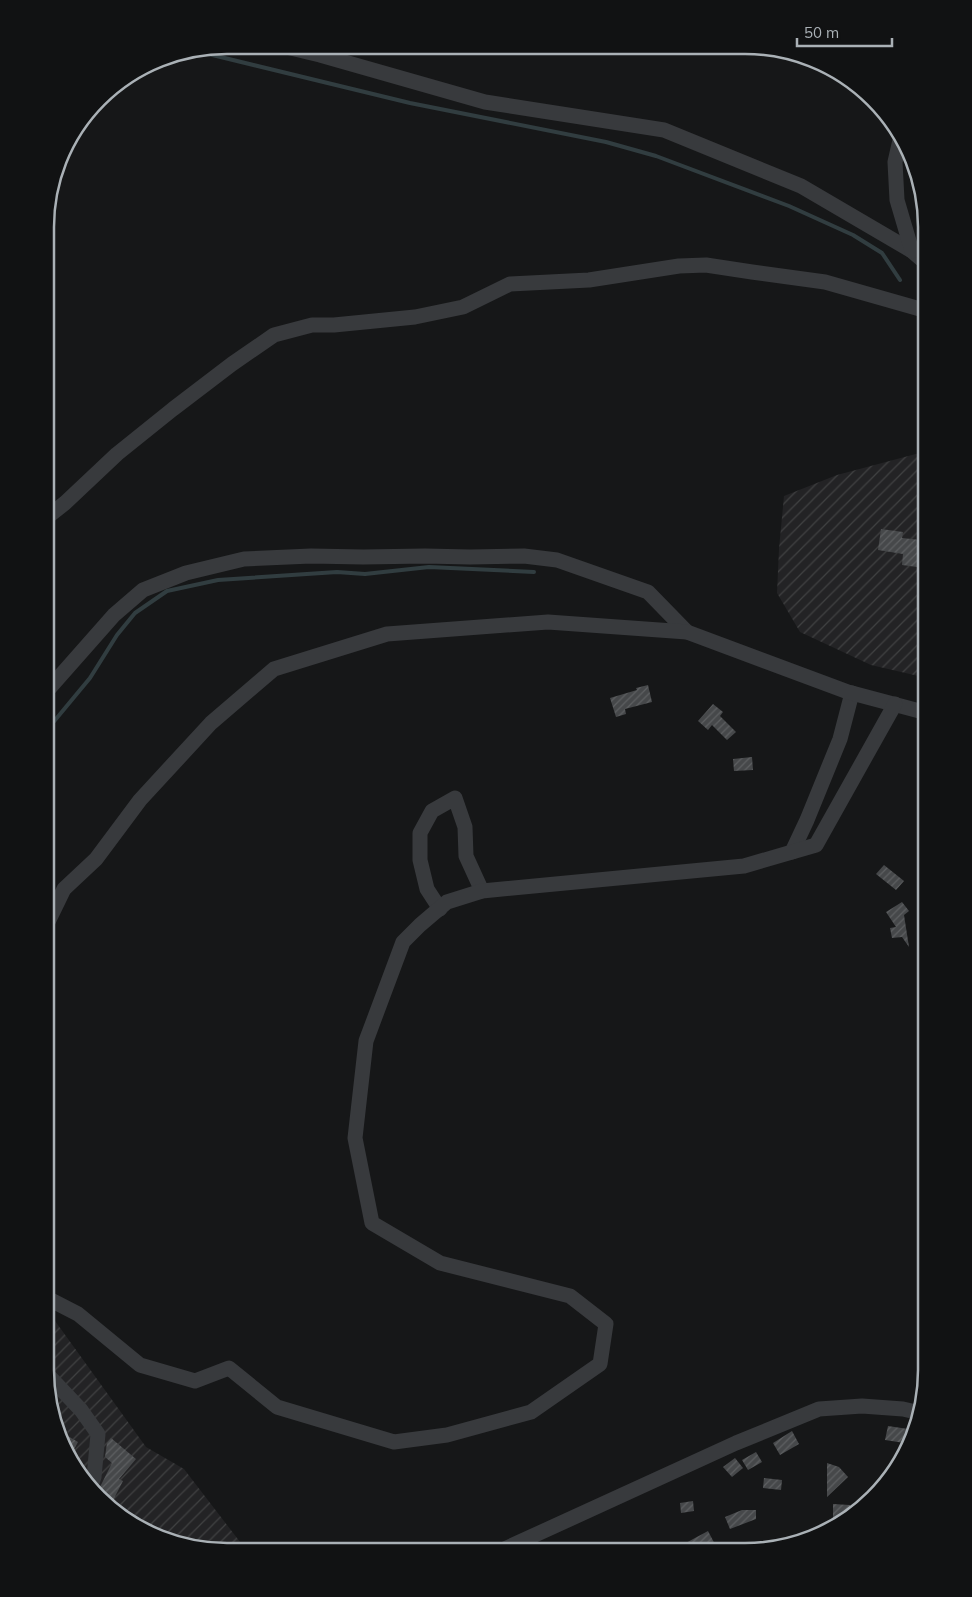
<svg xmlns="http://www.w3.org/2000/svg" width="972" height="1597" viewBox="0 0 972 1597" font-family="Mulish,sans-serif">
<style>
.industrial{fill:url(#industrial-furrows)}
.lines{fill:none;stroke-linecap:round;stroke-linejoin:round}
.stream{stroke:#313d40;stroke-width:4}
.building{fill:url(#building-hatch)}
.minor{stroke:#383a3d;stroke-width:15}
.rim{fill:none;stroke:#aab1b6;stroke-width:2.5}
</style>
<defs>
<pattern id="industrial-furrows" width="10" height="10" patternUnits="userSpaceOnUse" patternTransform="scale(1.25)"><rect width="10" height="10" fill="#232325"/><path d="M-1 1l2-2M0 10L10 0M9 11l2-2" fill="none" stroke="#404142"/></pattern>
<pattern id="building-hatch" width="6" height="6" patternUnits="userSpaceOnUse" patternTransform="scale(1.25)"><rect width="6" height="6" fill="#46484a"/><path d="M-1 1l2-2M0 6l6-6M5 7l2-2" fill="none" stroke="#5e6062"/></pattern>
</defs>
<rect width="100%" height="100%" fill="#161718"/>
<!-- industrial -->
<g class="industrial">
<path d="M927,451V678L871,665L800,632L777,593L779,549L784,496L837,475Z"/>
<path d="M45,1307L146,1447L184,1469L247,1551L203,1550L116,1515L82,1481L59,1440L45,1370Z"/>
</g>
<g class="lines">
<!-- stream -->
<g class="stream">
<path d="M196,51L410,103L606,142L656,156L789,206L853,235L882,253L900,280"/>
<path d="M46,731L90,678L117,635L135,613L167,591L218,580L337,572L365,574L429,567L534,572"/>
</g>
</g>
<!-- building -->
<g class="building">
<path d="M881,529L903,532L902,538L921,540L917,567L902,565L903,554L878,550Z"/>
<path d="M648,685L652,702L625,709L626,714L616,717L610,698L637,690L636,688Z"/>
<path d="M713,704L723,712L720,716L736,732L727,740L712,725L708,730L698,721Z"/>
<path d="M752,757L753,770L734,771L733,759Z"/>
<path d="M884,865L904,881L896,890L876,874Z"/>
<path d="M902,902L909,911L904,915L909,947L902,937L892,938L890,928L896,927L886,912Z"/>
<path d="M888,1426L915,1430L911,1444L885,1440Z"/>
<path d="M57,1430L78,1442L69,1458L59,1440Z"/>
<path d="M792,1431L799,1444L780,1455L773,1443Z"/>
<path d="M111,1438L136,1459L119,1479L123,1481L109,1508L96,1495L112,1463L105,1457L107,1443Z"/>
<path d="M756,1452L762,1462L748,1470L742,1460Z"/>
<path d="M735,1458L743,1468L732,1477L723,1467Z"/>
<path d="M827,1463L839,1467L848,1477L827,1497Z"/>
<path d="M764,1478L782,1480L781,1490L763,1488Z"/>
<path d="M693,1501L694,1511L681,1513L680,1503Z"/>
<path d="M833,1504L850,1505V1518H833Z"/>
<path d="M742,1510H756V1519L730,1529L725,1517Z"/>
<path d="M708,1531L719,1552H669Z"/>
</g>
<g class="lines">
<!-- minor -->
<g class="minor">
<path d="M278,45L320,55L485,102L664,130L801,186L912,251L927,264"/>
<path d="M900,140L895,162L897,200L912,251"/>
<path d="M46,518L65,503L117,454L173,409L232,364L274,335L312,325H334L415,317L463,307L510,284L589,280L679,266L706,265L752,272L825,282L927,311"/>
<path d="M46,692L114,615L143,590L186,573L244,559L311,556L363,557L425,556L470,557L524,556L557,560L648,592L687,632"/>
<path d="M792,852L807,820L840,739L852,693"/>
<path d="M440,909L427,889L420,860V833L432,811L455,798L465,827L466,856L482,891"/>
<path d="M46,926L64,889L96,859L140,800L211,723L274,669L387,634L548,622L687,632L848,692L927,713"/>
<path d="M45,1297L78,1314L140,1365L195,1381L229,1368L277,1407L394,1442L447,1435L531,1412L600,1364L606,1324L570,1296L440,1263L372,1223L355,1138L366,1041L403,942L420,925L447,902L482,891L744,866L816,845L895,704"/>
<path d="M46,1373L81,1410L98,1434L94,1477L90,1488"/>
<path d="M500,1551L736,1443L819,1409L862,1406L903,1409L920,1413"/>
</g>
</g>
<!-- crop -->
<path d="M0 0H972V1597H0ZM227 54H745A173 173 0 0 1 918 227V1370A173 173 0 0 1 745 1543H227A173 173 0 0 1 54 1370V227A173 173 0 0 1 227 54Z" fill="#111213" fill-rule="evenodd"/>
<path class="rim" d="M227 54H745A173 173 0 0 1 918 227V1370A173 173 0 0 1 745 1543H227A173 173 0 0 1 54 1370V227A173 173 0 0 1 227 54Z"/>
<!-- scale -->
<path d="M797 38v8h95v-8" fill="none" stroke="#aab1b6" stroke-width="2.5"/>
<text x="804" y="38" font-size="15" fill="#aab1b6" stroke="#111213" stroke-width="4" paint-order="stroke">50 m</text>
</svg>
